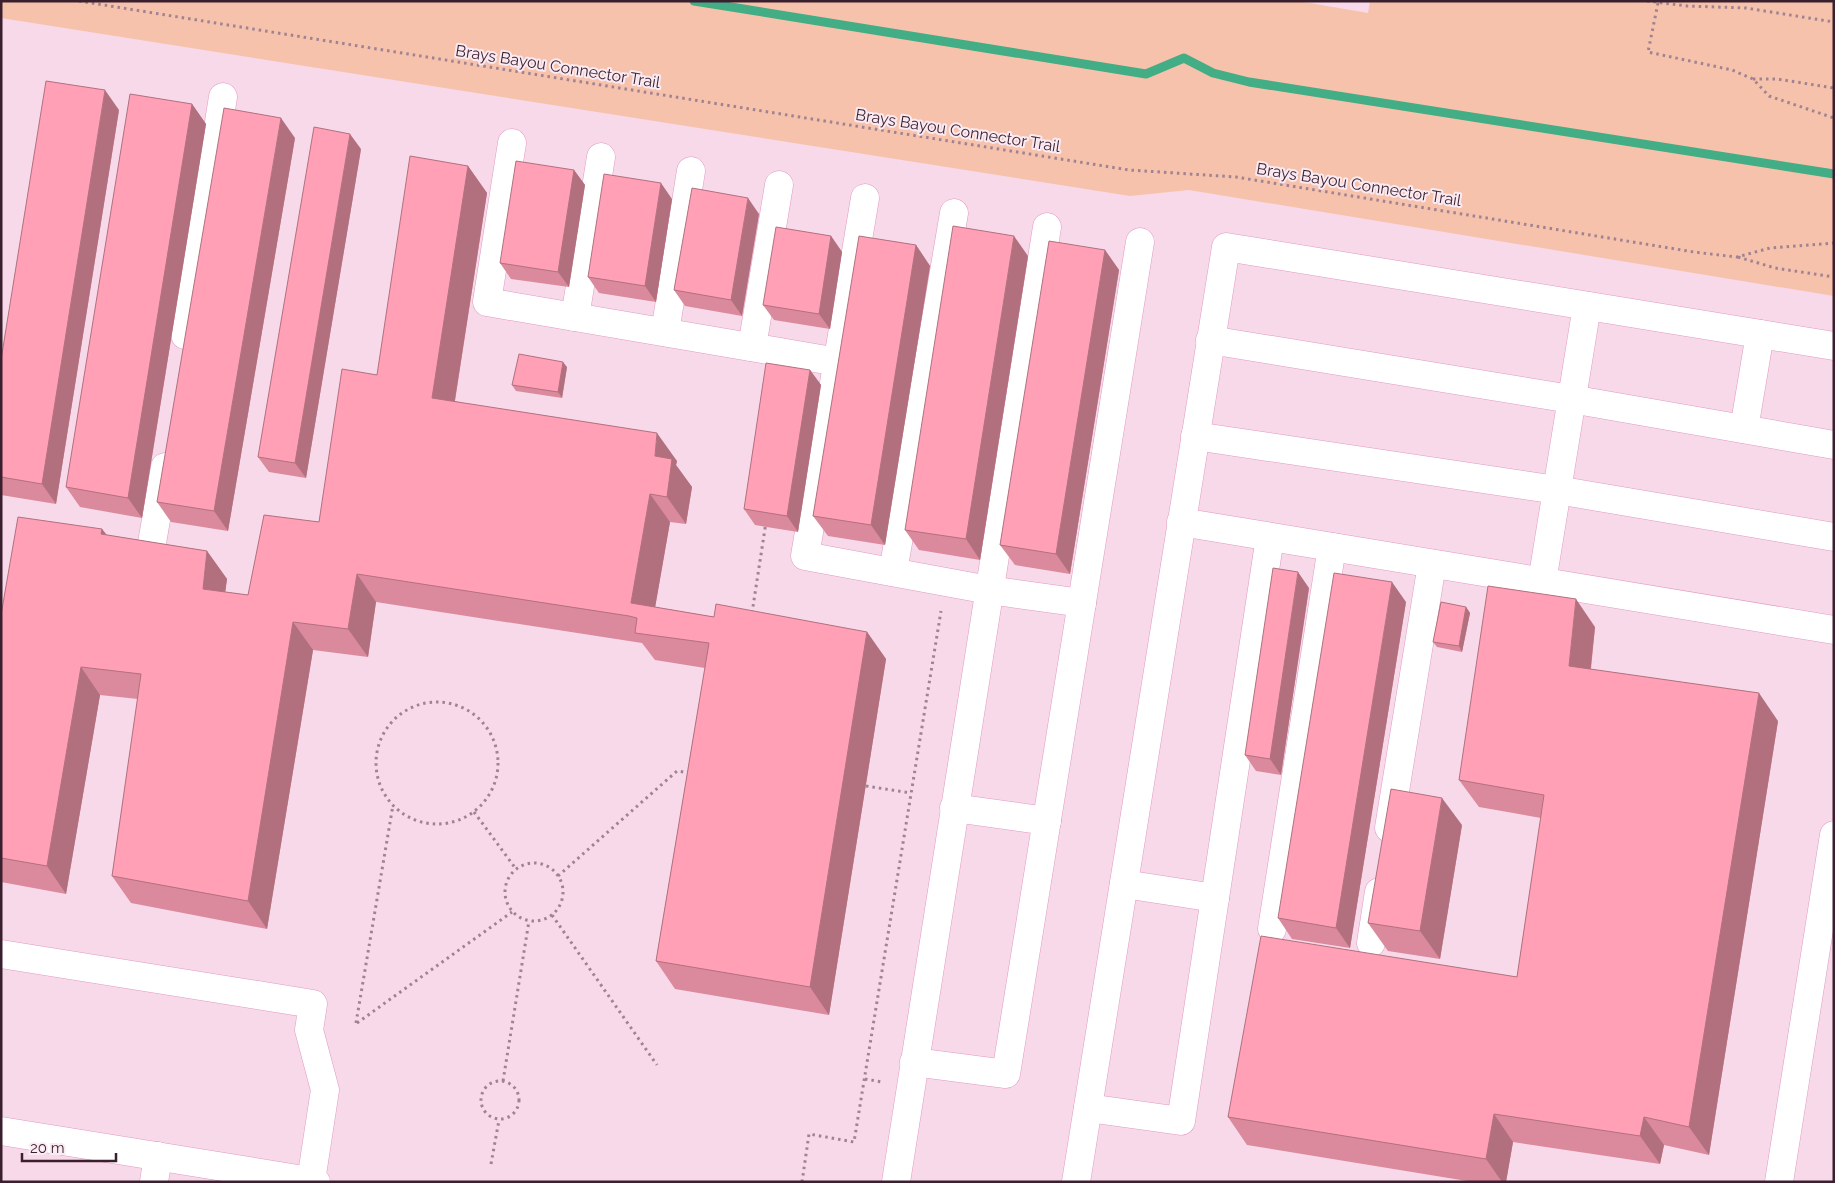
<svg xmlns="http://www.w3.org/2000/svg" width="1835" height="1183" viewBox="0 0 1835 1183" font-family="Raleway,sans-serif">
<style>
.green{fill:#f7c2ab}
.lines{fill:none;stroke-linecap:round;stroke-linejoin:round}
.stream{stroke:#43ad85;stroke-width:9}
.minor-casing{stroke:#e19ac2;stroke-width:29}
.path{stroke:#9f8393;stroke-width:3;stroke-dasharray:2.5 4;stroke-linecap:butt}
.minor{stroke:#fff;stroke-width:28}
.wall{fill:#db8a9d}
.shaded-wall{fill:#b2707f}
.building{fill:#ffa0b6;stroke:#b2707f}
.labels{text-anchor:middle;stroke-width:4;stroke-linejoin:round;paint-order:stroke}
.street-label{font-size:16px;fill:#3a1f2f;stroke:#faebf3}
</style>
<rect width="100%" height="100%" fill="#f7d9e9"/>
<!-- green -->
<path class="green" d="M1,1H1298L1368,13L1370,1H1834V296L1189,190L1130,196L1,18Z"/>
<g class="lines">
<!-- stream -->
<path class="stream" d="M694,1L1146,74L1184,58L1213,73L1249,82L1834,174"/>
<!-- minor casing -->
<g class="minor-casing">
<g id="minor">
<path d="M512,143L487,302L838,362"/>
<path d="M865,198L805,556L989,590L1082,603"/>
<path d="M575,317L601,157"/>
<path d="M665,332L691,171"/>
<path d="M185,335L223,97"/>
<path d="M1210,340L1571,399L1834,445"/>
<path d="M752,347L779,185"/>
<path d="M1744,429L1760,334"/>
<path d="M1195,436L1557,490L1834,537"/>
<path d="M1181,522L1834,630"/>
<path d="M152,543L165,467"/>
<path d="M893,572L954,213"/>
<path d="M1542,582L1587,306"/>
<path d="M954,808L1047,821"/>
<path d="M1389,828L1432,564"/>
<path d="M1124,884L1215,898"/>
<path d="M1272,929L1332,547"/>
<path d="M1371,943L1379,892"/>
<path d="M1,954L313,1004L309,1030L325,1090L311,1181"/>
<path d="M914,1062L1006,1074L1140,242"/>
<path d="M1088,1108L1181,1121L1270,537"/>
<path d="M1,1131L316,1182"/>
<path d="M154,1182L158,1156"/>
<path d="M896,1182L1047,227"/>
<path d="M1076,1182L1226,247L1834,346"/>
<path d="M1779,1182L1834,835"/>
</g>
</g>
<!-- path -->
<g class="path">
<path d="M79,1L1129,170L1236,177L1694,252L1737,257L1770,248L1834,243"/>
<path d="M1647,1L1687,6L1746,8L1834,22"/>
<path d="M1658,3L1648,52L1732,70L1753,79L1769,96L1834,118"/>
<path d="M1753,79H1777L1834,88"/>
<path d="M1738,257L1775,268L1834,277"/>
<path d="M752,613L766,522"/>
<circle cx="437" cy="763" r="61"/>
<path d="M866,786L911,793"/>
<path d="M474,812L516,869"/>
<circle cx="534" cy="892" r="29"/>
<path d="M558,876L677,771L690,773"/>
<path d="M552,915L657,1065"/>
<path d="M356,1023L393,805"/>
<path d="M357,1023L512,912"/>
<path d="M865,1079L882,1082"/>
<circle cx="500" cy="1100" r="19"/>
<path d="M503,1081L529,921"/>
<path d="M491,1164L499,1120"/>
<path d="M802,1182L809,1134L854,1142L941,611"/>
</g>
<!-- minor -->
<use href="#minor" class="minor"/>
</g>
<!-- wall -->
<g class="wall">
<path d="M192,104L206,124L142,518L80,507L66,487Z"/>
<path d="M119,110L56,504L1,495V360Z"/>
<path d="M295,138L228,531L171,522L157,502Z"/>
<path d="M361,149L306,478L269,472L258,457Z"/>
<path d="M468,166L487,193L455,401L677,461L676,465L692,487L686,524L670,522L655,607L714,617L867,632L886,659L829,1015L675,989L656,961L705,668L655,660L642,643L376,602L368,657L313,650L267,929L131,903L112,876L138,699L100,695L66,894L1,882V615L102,529L107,535L207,551L227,579L225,592L248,595L319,522Z"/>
<path d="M574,170L585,185L569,287L511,279L500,263Z"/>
<path d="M672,199L656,302L599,293L588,277Z"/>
<path d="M759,214L742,316L685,306L674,290Z"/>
<path d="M831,236L842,252L830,329L774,320L763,305Z"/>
<path d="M916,245L930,266L885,545L828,536L813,516Z"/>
<path d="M1105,250L1119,270L1070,574L1015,565L1000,545Z"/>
<path d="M1028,256L980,560L919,550L905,530Z"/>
<path d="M567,367L562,398L516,391L512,385Z"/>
<path d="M810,370L821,385L798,532L755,525L744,509Z"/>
<path d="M1309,588L1281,775L1256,771L1245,755Z"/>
<path d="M1406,602L1350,948L1292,939L1278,918Z"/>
<path d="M1466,607L1470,613L1462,652L1437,647L1433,642Z"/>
<path d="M1595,627L1591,669L1778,721L1709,1155L1664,1145L1660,1164L1513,1142L1506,1182H1473L1247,1145L1228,1117L1517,977L1541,818L1479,807L1459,780Z"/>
<path d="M1462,825L1440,959L1388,951L1368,923Z"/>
</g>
<!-- shaded-wall -->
<g class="shaded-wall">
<path d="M105,90L119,110L56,504L42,484Z"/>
<path d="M192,104L206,124L142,518L128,498Z"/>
<path d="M281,118L295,138L228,531L214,511Z"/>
<path d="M350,134L361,149L306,478L295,463Z"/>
<path d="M468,166L487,193L451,425L432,398Z"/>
<path d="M574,170L585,185L569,287L558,272Z"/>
<path d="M661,183L672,199L656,302L645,286Z"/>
<path d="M748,198L759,214L742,316L731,300Z"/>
<path d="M831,236L842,252L830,329L819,314Z"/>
<path d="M1014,236L1028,256L980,560L966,539Z"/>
<path d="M916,245L930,266L885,545L871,525Z"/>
<path d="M1105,250L1119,270L1070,574L1056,554Z"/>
<path d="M563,362L567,367L562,398L558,392Z"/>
<path d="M810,370L821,385L798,532L787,516Z"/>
<path d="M657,433L677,461L676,465L692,487L686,524L667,497L655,456Z"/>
<path d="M650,494L670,522L651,631L631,603Z"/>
<path d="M102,529L122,556L101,534Z"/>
<path d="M207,551L227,579L222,617L203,589Z"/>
<path d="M1298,572L1309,588L1281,775L1270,759Z"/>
<path d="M357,574L376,602L368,657L348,629Z"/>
<path d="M1392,582L1406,602L1350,948L1336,928Z"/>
<path d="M1576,599L1595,627L1588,693L1569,666Z"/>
<path d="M1466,607L1470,613L1462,652L1459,646Z"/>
<path d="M293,622L313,650L267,929L248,901Z"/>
<path d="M867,632L886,659L829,1015L810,987Z"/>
<path d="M81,667L100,695L66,894L47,866Z"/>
<path d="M1759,693L1778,721L1709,1155L1689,1127Z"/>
<path d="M1442,798L1462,825L1440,959L1420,931Z"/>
<path d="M1494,1114L1513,1142L1506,1182H1502L1486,1159Z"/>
<path d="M1644,1117L1664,1145L1660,1164L1640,1136Z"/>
</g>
<!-- building -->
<g class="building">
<path d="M46,81L105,90L42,484L1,477V360Z"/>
<path d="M130,94L192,104L128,498L66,487Z"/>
<path d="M224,108L281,118L214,511L157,502Z"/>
<path d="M314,127L350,134L295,463L258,457Z"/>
<path d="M410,156L468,166L432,398L657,433L655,456L672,459L667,497L650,494L631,603L714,617L716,604L867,632L810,987L656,961L709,643L635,633L637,618L629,616L357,574L348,629L293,622L248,901L112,876L141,674L81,667L47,866L1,858V615L18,517L102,529L101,534L207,551L203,589L248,595L264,515L319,522L342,369L377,375Z"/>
<path d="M516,161L574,170L558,272L500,263Z"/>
<path d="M604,174L661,183L645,286L588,277Z"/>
<path d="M692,188L748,198L731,300L674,290Z"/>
<path d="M953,226L1014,236L966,539L905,530Z"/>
<path d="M776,227L831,236L819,314L763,305Z"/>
<path d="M859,236L916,245L871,525L813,516Z"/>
<path d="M1049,241L1105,250L1056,554L1000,545Z"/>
<path d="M519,354L563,362L558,392L512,385Z"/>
<path d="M766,363L810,370L787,516L744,509Z"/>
<path d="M1273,568L1298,572L1270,759L1245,755Z"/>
<path d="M1334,573L1392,582L1336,928L1278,918Z"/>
<path d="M1488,586L1576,599L1569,666L1759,693L1689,1127L1644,1117L1640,1136L1494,1114L1486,1159L1228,1117L1261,936L1517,977L1544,795L1459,780Z"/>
<path d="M1441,602L1466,607L1459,646L1433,642Z"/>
<path d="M1391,789L1442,798L1420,931L1368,923Z"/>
</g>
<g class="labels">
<!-- street labels -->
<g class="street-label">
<text transform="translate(558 66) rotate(9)" y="6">Brays Bayou Connector Trail</text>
<text transform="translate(958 130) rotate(9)" y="6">Brays Bayou Connector Trail</text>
<text transform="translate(1359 184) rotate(9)" y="6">Brays Bayou Connector Trail</text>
</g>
</g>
<!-- border -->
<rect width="1835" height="1183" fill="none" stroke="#3a1f2f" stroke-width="5"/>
<!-- scale -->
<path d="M22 1153v8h94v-8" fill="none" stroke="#3a1f2f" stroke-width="2.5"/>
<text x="30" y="1153" font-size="15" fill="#3a1f2f" stroke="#faebf3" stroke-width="4" paint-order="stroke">20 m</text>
</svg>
